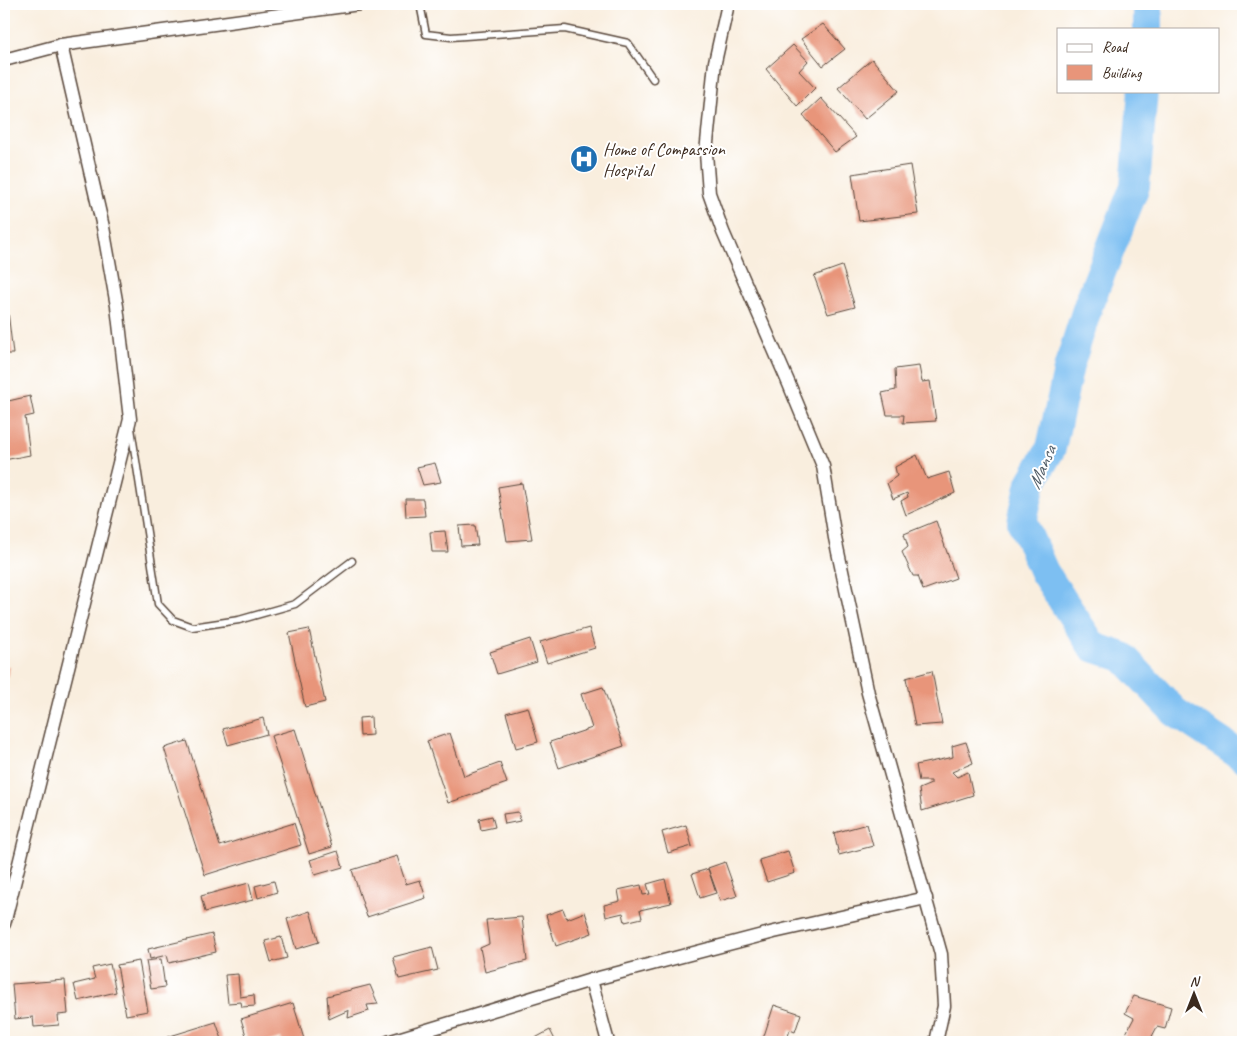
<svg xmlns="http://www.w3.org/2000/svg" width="1247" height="1046" viewBox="0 0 1247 1046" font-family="Caveat,sans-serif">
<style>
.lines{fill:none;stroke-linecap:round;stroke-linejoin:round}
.river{stroke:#7dbff2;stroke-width:30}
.building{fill:#e8957a}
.lane-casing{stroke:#58473b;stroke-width:9}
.street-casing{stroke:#58473b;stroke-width:15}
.lane{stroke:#fff;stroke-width:6}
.street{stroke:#fff;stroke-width:12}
.labels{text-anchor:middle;stroke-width:4;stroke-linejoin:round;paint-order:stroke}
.poi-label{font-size:18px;fill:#3b2a1e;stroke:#fff;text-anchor:start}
.water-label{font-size:19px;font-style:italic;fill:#525e68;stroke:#fff}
</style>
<rect width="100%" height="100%" fill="#fff"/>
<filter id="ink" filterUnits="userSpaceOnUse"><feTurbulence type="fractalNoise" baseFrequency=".02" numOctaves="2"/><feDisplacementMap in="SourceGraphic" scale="10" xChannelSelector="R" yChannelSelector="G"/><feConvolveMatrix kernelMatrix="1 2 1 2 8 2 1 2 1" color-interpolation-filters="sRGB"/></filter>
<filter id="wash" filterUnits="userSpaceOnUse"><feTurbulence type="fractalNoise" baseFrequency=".0096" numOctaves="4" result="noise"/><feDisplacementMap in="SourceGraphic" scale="20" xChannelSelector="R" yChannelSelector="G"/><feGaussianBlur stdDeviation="1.12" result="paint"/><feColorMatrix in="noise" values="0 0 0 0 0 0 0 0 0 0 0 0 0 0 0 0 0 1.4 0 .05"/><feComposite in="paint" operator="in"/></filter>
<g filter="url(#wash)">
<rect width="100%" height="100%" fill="#f9eede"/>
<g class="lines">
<!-- river -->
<g class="river">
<path d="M1148,4V29"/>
<path d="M1143,91L1135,186L1089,303L1069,366L1051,448L1031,483L1022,522L1044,572L1093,647L1123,657L1175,712L1243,757"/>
</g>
</g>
<g id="blocks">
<!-- building -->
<g class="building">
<path d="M823,24L845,49L823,66L801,39Z"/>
<path d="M793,45L808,61L799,71L815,88L797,106L766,69Z"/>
<path d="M872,59L899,91L865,119L838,88Z"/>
<path d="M821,98L856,137L835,152L803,115Z"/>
<path d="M910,165L918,214L859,221L852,174Z"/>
<path d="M842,266L855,307L828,314L814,276Z"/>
<path d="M4,303H7L13,354H4Z"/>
<path d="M919,366L922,382L930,381L936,421L903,423L904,415H887L882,393L896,390L895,369Z"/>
<path d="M30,396L34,415L25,417L30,455L4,460V402Z"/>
<path d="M917,455L927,479L949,472L955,493L906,515L901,501L908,497L907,493L893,499L887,483L897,476L895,467Z"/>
<path d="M435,463L441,482L423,485L417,467Z"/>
<path d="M522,483L532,539L507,541L498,487Z"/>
<path d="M405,499H423L425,516L406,517Z"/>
<path d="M936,521L956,578L923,590L918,576H913L902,552L908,547L904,534Z"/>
<path d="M475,525L478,545L461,546L459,526Z"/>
<path d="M445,531L448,552H432L430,532Z"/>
<path d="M589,628L595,648L547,663L540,642Z"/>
<path d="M309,629L325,702L305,707L289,633Z"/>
<path d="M530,639L537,662L497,674L490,652Z"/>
<path d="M4,666L10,667L4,688Z"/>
<path d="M932,671L942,724L915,726L906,678Z"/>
<path d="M603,687L624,746L559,768L550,742L592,728L581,694Z"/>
<path d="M528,707L538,742L516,748L506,713Z"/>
<path d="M371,717L372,735L360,736L359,718Z"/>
<path d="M263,718L267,734L228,745L223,729Z"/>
<path d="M295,729L332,847L309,854L271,736Z"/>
<path d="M450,733L464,776L500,763L507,783L448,803L427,741Z"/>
<path d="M187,741L220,846L294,823L301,845L205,875L164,748Z"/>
<path d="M966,742L973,763L952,772L957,777L968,772L973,795L922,811L919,789L931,784V781H919L916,765L953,757L952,746Z"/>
<path d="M518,812L520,821L505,824L503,814Z"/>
<path d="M492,816L495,827L481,830L479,819Z"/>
<path d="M867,824L873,846L839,855L834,833Z"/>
<path d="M686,825L692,846L668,853L662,832Z"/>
<path d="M338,851L343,867L315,875L310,860Z"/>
<path d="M788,851L795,873L767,882L759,860Z"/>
<path d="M397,856L406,884L420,880L426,898L367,917L352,870Z"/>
<path d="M725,862L737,896L720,901L708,868Z"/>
<path d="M708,869L716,893L700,898L692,874Z"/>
<path d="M665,879L671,903L640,910L642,918L625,922L623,913L606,917L604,905L620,901L618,890L641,885L643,895L650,894L647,884Z"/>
<path d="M274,881L277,892L258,898L255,886Z"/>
<path d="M249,883L253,900L205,912L201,896Z"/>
<path d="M563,909L567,919L585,912L592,933L556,946L546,915Z"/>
<path d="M310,911L319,942L296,949L287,919Z"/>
<path d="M522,917L527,961L485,972L480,948L489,944L486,920Z"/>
<path d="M212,934L216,952L169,963L167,955L150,959L148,949Z"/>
<path d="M281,937L287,958L271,962L265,941Z"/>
<path d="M432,947L438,970L399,979L393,957Z"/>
<path d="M161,959L165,987L151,989L146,961Z"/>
<path d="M139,961L148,1011L126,1015L117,965Z"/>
<path d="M110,964L116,992L78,1001L74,984L95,979L92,968Z"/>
<path d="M238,974L240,997L254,995L255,1006L242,1007L241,1002L228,1003L225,975Z"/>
<path d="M65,980L68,1014L58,1015L59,1025L34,1027L33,1017L15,1019L12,984Z"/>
<path d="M370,985L378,1004L367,1005L369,1011L348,1018L349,1010L329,1019L327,996Z"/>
<path d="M1134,996L1171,1007L1165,1029L1157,1027L1149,1042H1129L1123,1039L1134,1018L1125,1013Z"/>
<path d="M293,1003L304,1039L291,1042H282L281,1038L267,1042H248L241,1019Z"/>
<path d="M774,1005L801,1014L795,1032L790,1030L786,1042H762Z"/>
<path d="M216,1022L223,1042H169L167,1037Z"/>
<path d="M550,1030L556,1042H528Z"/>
</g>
</g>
</g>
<g filter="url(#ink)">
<use href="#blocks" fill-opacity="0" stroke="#58473b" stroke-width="1"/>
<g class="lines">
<!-- lane casing -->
<g class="lane-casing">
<g id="lane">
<path d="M420,4L426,34L451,37L565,29L628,43L653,79"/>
<path d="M131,428L158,604L173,620L192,627L239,620L295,604L352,561"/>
</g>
</g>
<!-- street casing -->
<g class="street-casing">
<g id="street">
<path d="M728,4L715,62L706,153L709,193L723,232L789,384L823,466L835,538L868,693L941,954L944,1006L936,1042"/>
<path d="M4,60L61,45L359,4"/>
<path d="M4,924L130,419L117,306L103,227L61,45"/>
<path d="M591,980L608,1042"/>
<path d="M388,1042L591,980L774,932L926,898"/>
</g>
</g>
<!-- lane -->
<use href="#lane" class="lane"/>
<!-- street -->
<use href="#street" class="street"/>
</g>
</g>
<!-- icons -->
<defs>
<g id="hospital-disc" transform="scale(1.4375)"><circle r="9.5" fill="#1f6fb2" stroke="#fff"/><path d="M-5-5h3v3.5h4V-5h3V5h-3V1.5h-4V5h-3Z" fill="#fff"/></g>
</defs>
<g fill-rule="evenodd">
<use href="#hospital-disc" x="584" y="159"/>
</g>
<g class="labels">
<!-- poi labels -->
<g class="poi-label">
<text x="603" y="155">Home of Compassion<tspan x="603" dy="21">Hospital</tspan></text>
</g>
<!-- water labels -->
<g class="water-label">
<text transform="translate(1041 467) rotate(-67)" y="7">Mansa</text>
</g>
</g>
<!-- margin -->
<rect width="1247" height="1046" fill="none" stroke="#fff" stroke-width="20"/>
<!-- legend -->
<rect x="1057" y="28" width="162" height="65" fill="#ffffff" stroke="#b1aaa5"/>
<rect x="1067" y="44" width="25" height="8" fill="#ffffff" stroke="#b1aaa5"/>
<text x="1102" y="52" font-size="15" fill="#3b2a1e">Road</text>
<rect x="1067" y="65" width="25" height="15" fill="#e8957a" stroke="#b1aaa5"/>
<text x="1102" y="78" font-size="15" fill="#3b2a1e">Building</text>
<!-- north arrow -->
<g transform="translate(1194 994)" stroke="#ffffff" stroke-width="4" paint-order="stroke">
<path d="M0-4L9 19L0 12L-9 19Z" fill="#3b2a1e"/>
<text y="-8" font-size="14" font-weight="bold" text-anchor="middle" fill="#3b2a1e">N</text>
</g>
</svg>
